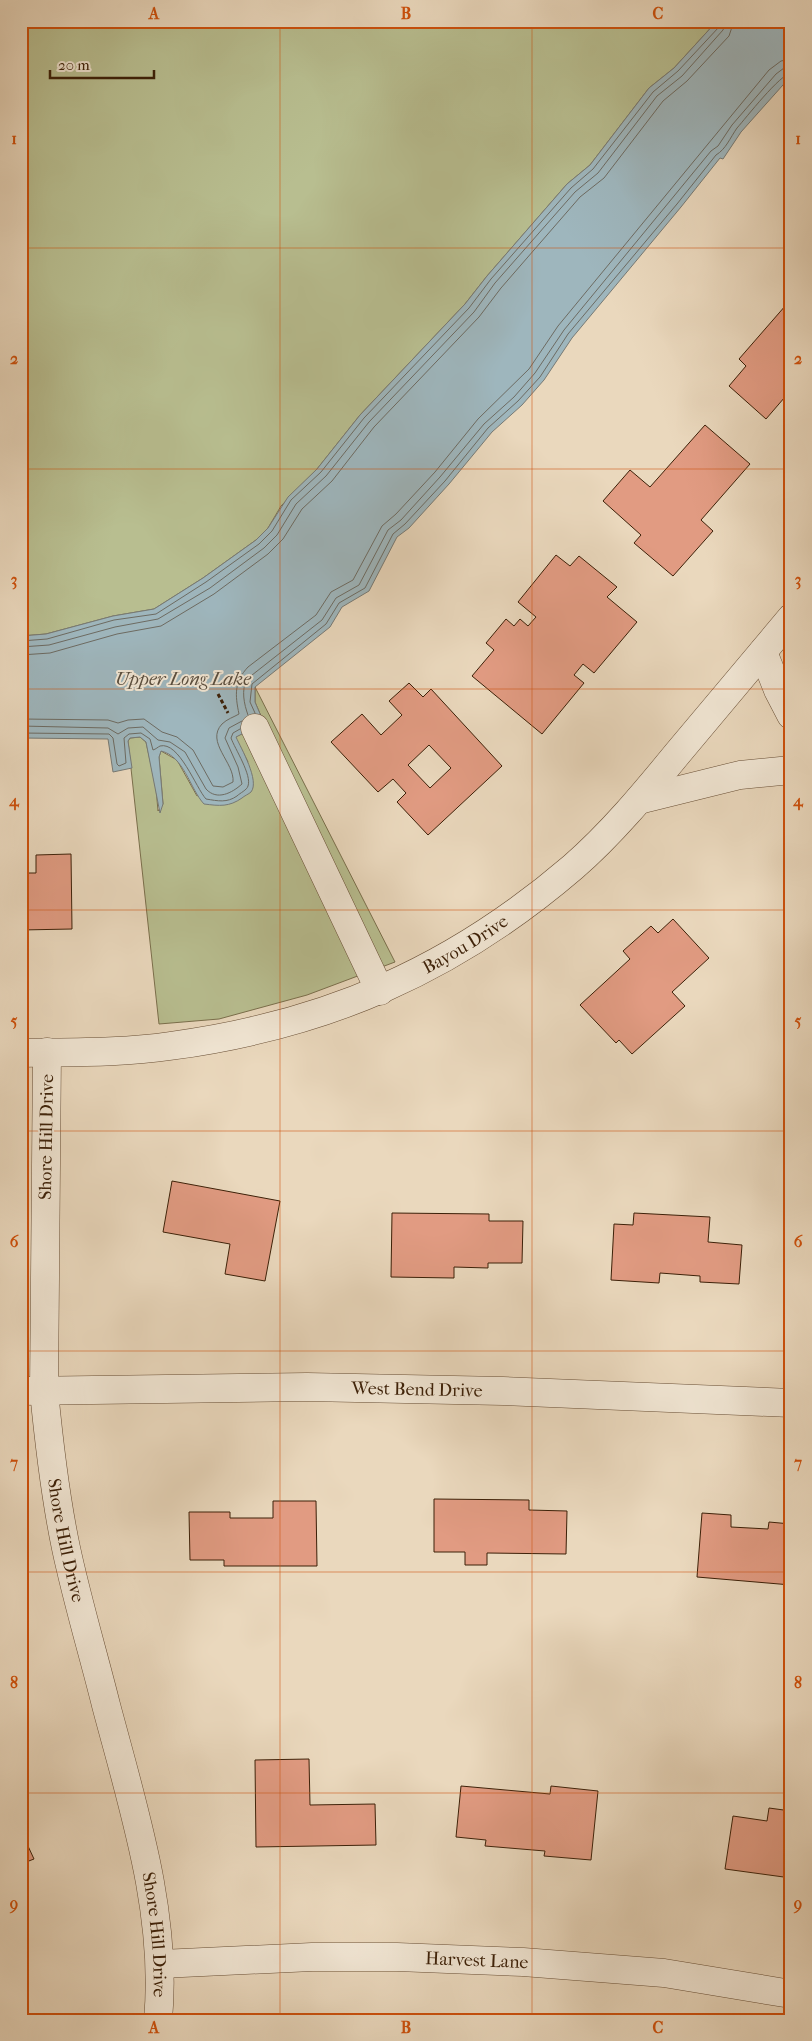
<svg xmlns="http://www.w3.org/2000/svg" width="812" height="2041" viewBox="0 0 812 2041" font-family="'IM FELL French Canon',serif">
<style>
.green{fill:#b8be90;stroke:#7a6f4c}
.water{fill:#9eb6bd;stroke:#777a75}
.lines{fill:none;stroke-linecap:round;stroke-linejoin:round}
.shore{stroke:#6d6b62;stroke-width:1}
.building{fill:#e19b82;stroke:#3c2008;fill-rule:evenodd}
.minor-casing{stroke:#684e35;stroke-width:29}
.path{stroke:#3c2008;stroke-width:3;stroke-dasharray:4 2.5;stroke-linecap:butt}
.minor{stroke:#f1e6d4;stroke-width:28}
.grid{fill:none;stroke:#ce500b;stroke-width:1;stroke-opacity:0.55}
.labels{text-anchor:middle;stroke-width:4;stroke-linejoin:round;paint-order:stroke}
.street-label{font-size:18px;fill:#3c2008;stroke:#f1e6d4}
.water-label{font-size:19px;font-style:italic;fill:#594d3e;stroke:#f1e6d4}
.neatline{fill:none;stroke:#ce500b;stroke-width:2}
.grid-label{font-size:16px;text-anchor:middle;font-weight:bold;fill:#ce500b}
</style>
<rect width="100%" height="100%" fill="#ead8bd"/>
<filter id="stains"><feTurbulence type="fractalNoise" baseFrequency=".004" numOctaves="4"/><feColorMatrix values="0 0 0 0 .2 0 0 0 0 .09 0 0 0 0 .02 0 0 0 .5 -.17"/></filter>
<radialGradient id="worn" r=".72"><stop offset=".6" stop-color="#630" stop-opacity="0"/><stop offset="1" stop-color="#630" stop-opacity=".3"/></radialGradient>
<!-- green -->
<g class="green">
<path d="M21,21H717L674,68L649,88L590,165L567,184L487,276L465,304L360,415L317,469L281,506L268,528L256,540L203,578L154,609L113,616L46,634L21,636Z"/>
<path d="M255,687L395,962L307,995L219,1019L159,1024L128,741L130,738L140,737L146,742L156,788L158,811L163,804L159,757L161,751L177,760L197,796L248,762L235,737L264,723L255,702Z"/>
</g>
<!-- water -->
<path class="water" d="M717,21H791V76L741,132L723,159L720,158L681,207L572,338L544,380L522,405L492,432L449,484L409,528L397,537L369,591L342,607L330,627L255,687V702L264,723L236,737C241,748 260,781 251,792C249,794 244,796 242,798C229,807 220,806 204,804C190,789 184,756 161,751L159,757L163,804L160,813L146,742L140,737L130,738L128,741L132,768L113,772L108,739L21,738V636L46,634L113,616L154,609L203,578L256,540L268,528L288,497L317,469L360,415L465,304L487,276L567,184L590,165L649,88L674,68Z"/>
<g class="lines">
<!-- shore -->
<g class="shore">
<path d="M21,641L47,639L114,620L156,614L206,582L259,544L272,531L291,500L321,472L364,418L469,308L491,279L571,188L593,169L653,92L678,71L719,27L720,21"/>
<path d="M21,647L49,645L115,627L158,619L210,588L264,548L277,535L296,504L326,476L369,422L474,312L495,283L575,192L598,173L657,96L682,76L723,30L726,21"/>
<path d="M21,655L50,653L117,634L161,626L214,594L268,554L283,539L302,509L332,481L374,427L479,317L501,288L580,197L604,178L663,101L687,81L729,36L734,21"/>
<path d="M255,713L250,702L252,684L326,624L339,603L365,588L393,534L405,524L445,481L488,428L518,401L540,377L568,334L677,204L716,155C726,149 730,138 737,128C746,118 780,74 791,73"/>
<path d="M248,715C244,704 241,690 247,679L322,620L336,598L359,585L388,530L401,520L440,477L484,424L514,397L535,373L564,330L711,151L718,146L732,125L776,74L784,68L791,67"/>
<path d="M21,719L108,720L118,723L128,720L144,719L162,732L177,737L193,750L213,786L223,787L233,782C235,763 205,742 222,724C227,719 234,717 239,714C235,695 234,682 248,667L316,615L331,592L353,580L382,526L396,514L435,472L478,419L529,369L558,326L769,70L781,61L791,59"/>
<path d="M21,726L108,728L118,734L128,728L143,727L158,740L170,742L185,752L206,789C217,801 232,793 242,784L238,767L225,738L229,728L242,721"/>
<path d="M21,733L109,734L113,738L117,764L119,766L126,763L124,738L129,734L141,733L150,739L153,750C156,749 158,747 160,746C179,741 196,788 206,799C218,801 227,803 237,796C240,793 247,790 248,786C252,775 235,749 231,738L233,733L240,729"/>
</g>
</g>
<!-- building -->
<g class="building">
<path d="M786,305L791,309V390L766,419L729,386L746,366L739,359Z"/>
<path d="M705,425L750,464L701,520L713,531L673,576L634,543L641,535L603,501L630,470L650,487Z"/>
<path d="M556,555L570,566L579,556L617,587L607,597L637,622L594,673L583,664L574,675L584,683L542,734L472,676L494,650L486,643L506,619L514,626L520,619L528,626L536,617L518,602Z"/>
<path d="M409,683L423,697L431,689L502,766L428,835L397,802L406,793L393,779L378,792L331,742L362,714L381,735L402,715L389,701ZM429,745L451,768L430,788L408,765Z"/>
<path d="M71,854L72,929L21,930V873H36V855Z"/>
<rect x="786" y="879" width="5" height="72"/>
<path d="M673,919L709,958L672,992L685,1006L632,1054L619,1040L616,1043L580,1005L630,959L623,951L651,926L658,933Z"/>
<path d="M172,1181L280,1201L265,1281L225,1274L230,1244L163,1232Z"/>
<path d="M392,1213L489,1214V1221H523L522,1263H488V1268L454,1267V1278L391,1277Z"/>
<path d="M634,1213L710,1217L708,1242L742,1245L739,1284L700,1282V1276L660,1273L659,1283L611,1280L614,1224L633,1225Z"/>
<path d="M434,1499L529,1500V1510L567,1511L566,1554L487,1553V1565H465V1552H434Z"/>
<path d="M273,1501H316L317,1566H224V1560H190L189,1512H230V1518H273Z"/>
<path d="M702,1513L731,1515V1527L768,1529L769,1522L791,1524V1585L697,1577Z"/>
<path d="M309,1759L310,1805L375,1804L376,1845L256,1847L255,1760Z"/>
<path d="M461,1786L550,1794L551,1786L598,1791L591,1860L544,1856L545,1851L485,1846L486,1840L456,1837Z"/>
<path d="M769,1808L791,1811V1878L725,1869L733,1816L767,1821Z"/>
<path d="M21,1831L34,1859L21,1864Z"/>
</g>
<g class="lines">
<!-- minor casing -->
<g class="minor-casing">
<g id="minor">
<path d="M763,652L778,690L791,715"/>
<path d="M255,728L380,991"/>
<path d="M639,800L740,775L791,770"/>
<path id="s1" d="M47,1052L44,1391C49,1443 55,1496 66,1548C77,1600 93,1653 106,1705C133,1807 168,1914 158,2020"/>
<path id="s2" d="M21,1053C70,1052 122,1053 170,1046C327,1025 453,970 573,867C611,834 645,793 677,754C715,709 753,664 791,618"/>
<path id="s3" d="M21,1391L307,1387L503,1391L791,1403"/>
<path id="s4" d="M161,1964L312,1957H397L523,1962L664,1973L791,1994"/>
</g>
</g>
<!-- path -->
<path class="path" d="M218,694L228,713"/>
<!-- minor -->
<use href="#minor" class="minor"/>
</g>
<!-- grid -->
<path class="grid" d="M280,21V2020M532,21V2020M21,248H791M21,469H791M21,689H791M21,910H791M21,1131H791M21,1351H791M21,1572H791M21,1793H791"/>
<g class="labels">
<!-- street labels -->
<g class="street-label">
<text dy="6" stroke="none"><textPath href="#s2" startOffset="464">Bayou Drive</textPath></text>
<text transform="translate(46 1137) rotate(-89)" y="6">Shore Hill Drive</text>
<text dy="6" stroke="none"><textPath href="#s3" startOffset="396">West Bend Drive</textPath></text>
<text dy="6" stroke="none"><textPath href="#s1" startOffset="490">Shore Hill Drive</textPath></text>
<text dy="6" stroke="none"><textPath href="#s1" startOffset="895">Shore Hill Drive</textPath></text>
<text dy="6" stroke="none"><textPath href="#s4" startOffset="316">Harvest Lane</textPath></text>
</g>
<!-- water labels -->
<g class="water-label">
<text x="183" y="685">Upper Long Lake</text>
</g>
</g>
<!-- margin -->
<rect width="812" height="2041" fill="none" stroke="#ead8bd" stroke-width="55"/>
<!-- scale -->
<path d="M50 70v8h104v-8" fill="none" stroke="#3c2008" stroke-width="2.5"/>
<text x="58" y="70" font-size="15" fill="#3c2008" stroke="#f1e6d4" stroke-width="4" paint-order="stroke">20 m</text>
<rect x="28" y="28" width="756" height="1986" class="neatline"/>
<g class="grid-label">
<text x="154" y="19">A</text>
<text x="406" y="19">B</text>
<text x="658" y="19">C</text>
<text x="14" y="144">1</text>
<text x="798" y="144">1</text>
<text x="14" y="364">2</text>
<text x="798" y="364">2</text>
<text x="14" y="585">3</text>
<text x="798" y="585">3</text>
<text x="14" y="806">4</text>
<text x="798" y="806">4</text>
<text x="14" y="1026">5</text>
<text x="798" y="1026">5</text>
<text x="14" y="1247">6</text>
<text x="798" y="1247">6</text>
<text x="14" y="1468">7</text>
<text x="798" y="1468">7</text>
<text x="14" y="1688">8</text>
<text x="798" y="1688">8</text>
<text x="14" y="1909">9</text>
<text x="798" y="1909">9</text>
<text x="154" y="2033">A</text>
<text x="406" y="2033">B</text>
<text x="658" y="2033">C</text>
</g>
<rect width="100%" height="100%" filter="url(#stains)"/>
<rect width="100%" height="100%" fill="url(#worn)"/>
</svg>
